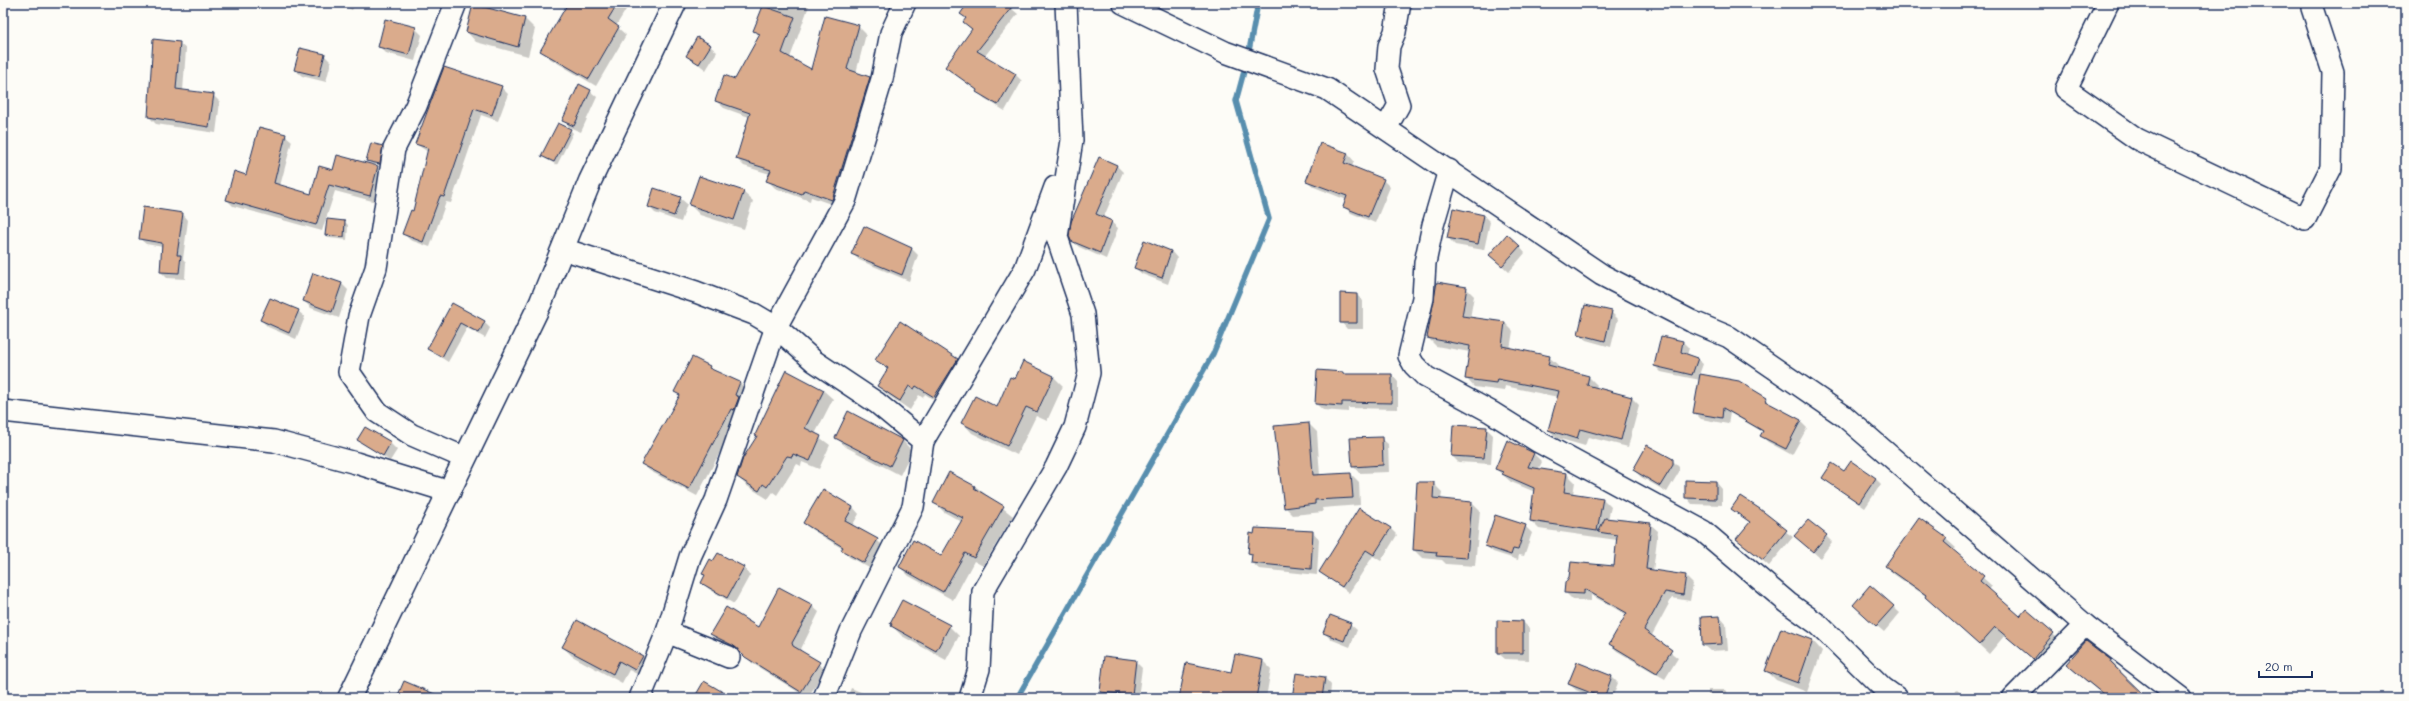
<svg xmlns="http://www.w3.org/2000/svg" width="2409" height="701" viewBox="0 0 2409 701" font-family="Mali,sans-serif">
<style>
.shadow{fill:#0003}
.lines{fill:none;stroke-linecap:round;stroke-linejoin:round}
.stream{stroke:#598eae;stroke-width:5.5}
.building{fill:#daab8c;stroke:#1b2f5e}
.street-casing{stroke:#1b2f5e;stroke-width:24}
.secondary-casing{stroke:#1b2f5e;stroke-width:25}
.street{stroke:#fdfcf7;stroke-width:21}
.secondary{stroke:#fdfcf7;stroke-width:22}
</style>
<rect width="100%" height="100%" fill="#fdfcf7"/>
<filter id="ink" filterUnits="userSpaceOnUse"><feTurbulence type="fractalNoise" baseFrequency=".025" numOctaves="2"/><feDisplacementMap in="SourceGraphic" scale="8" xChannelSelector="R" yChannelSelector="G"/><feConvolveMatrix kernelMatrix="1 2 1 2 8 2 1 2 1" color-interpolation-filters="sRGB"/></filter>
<g filter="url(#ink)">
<!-- shadow -->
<g class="shadow">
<path d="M338,3H356L352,10Z"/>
<path d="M569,3H630L616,26L626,35L596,86L549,58L541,51Z"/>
<path d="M765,3H810L790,58L811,71L858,26L866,34L856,73L870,78L877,85L839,207L811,197L810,201L775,188L768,181L770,174L744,166L737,159L749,117L724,108L716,101L735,80L760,36L754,31Z"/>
<path d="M979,3H1005L1018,14L984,57L1016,75L1022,81L1005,111L984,98L978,91L946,67L972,30L964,22Z"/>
<path d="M474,5L525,19L535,29L528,56L476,42L467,32Z"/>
<path d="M415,28L422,35L415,61L386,53L379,46Z"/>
<path d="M179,43L186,49L183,91L213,95L220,102L216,133L156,124L149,117Z"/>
<path d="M710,46L717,52L706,70L688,56Z"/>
<path d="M324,55L331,62L326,82L302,76L295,70Z"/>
<path d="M501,87L508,94L498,121L481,115L451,203L446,202L430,247L410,240L403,233L414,212L428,152L416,144Z"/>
<path d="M590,91L597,97L581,132L569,127L563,120Z"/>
<path d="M570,130L573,133L557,165L546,159L543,156Z"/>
<path d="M285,135L292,141L280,186L312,196L334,171L377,167L384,174L376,202L335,191L322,231L233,206L227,200Z"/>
<path d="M382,146L385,149L382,166L371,163L368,160Z"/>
<path d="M1348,154L1354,161L1352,167L1383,180L1390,187L1375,223L1351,213L1344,207L1347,200L1314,187L1307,181Z"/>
<path d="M1099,158L1117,166L1123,172L1103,219L1111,222L1118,228L1106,259L1079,247L1072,241Z"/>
<path d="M743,192L753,201L744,229L700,215L690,205Z"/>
<path d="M680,198L687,204L681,222L655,213L649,207Z"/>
<path d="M183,214L188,220L183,259L186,262L185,279L167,278L161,272L163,247L146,244L140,239Z"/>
<path d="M1483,215L1490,222L1484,250L1455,245L1448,238Z"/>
<path d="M328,220L345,222L348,225L347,240L329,238L326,235Z"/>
<path d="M864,227L912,249L918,255L909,281L859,260L852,253Z"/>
<path d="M1144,242L1171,251L1177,258L1168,284L1142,274L1135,268Z"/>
<path d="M1519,246L1525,253L1509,272L1497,261Z"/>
<path d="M314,274L342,284L348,290L339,318L311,308L304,301Z"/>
<path d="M1466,288L1474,296L1470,318L1505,323L1513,331L1510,349L1549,357L1558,365L1557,369L1589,377L1597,385L1596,388L1631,397L1639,405L1628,447L1588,437L1585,446L1557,438L1549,430L1558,397L1505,386L1504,391L1474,387L1466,378L1470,352L1436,346L1428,338Z"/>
<path d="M1357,295L1363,301V329H1347L1341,322Z"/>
<path d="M453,304L484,322L490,328L485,338L467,328L448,362L428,349Z"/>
<path d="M298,311L305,317L296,339L268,327L261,320Z"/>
<path d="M1611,312L1618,319L1611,347L1586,340L1579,334Z"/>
<path d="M1661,338L1683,342L1689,348L1687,355L1697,359L1703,364L1699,375L1738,382L1766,399L1772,406L1800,421L1807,428L1792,455L1768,442L1761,436L1763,432L1730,413L1728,424L1701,419L1694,412L1700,380L1661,372L1655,366Z"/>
<path d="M957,359L967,369L943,406L925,394L923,398L919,395L910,410L888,395L878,386L888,370L877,360Z"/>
<path d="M709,367L714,372L740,383L747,390L739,416L697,496L650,471L642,464L680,396L676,392Z"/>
<path d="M786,372L824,391L833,399L815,434L830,445L819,469L802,462L801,466L797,464L777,495L773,492L768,499L747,486L738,477Z"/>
<path d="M1343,372L1345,375H1392L1398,382V409L1348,408V412L1323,410L1316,404Z"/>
<path d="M1053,376L1063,386L1047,421L1036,416L1017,455L972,433L963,423L998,409Z"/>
<path d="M849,413L903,441L912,451L900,475L846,447L836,437Z"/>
<path d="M1309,424L1317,432L1320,476L1351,474L1359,482L1360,505L1322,508L1323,512L1293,515L1285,507Z"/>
<path d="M1486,428L1493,435L1491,464L1458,462L1452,456Z"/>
<path d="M1381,438L1388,444L1389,472L1359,473L1353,466Z"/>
<path d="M358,439L390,443L397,450L390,461Z"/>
<path d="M1508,441L1534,454L1542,462L1538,470L1567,474L1575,482L1573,494L1603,499L1611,507L1608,519L1650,524L1658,531L1653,571L1685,576L1693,584L1690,601L1672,598L1651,637L1678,658L1665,679L1617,651L1610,644L1627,615L1591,595V601L1573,600L1565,592L1614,567L1617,540L1539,529L1531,521L1535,492L1511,482L1496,469Z"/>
<path d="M1672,460L1679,467V472L1667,492L1641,477L1634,470Z"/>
<path d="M1823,478H1875L1881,484L1865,508Z"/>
<path d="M1716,482L1722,489V505L1692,504L1686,497Z"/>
<path d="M1433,483L1442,492L1441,500L1471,502L1480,511L1475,566L1446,564L1442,560L1422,558L1414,550Z"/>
<path d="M975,486L1013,516L983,566L974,561L953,600L909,576L900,567L942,557L962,522L944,512L935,503Z"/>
<path d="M824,490L853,507L859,514L852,526L877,540L884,547L871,569L849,557L843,549L811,529L804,523Z"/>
<path d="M1740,498L1793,537L1769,566L1737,539L1750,523L1733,509Z"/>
<path d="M1525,526L1532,533L1524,556L1519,555L1518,560L1493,552L1486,546Z"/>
<path d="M1390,528L1397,535L1381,561L1373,556L1349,593L1321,572Z"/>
<path d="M1313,532L1319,539L1317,575L1259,569L1252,563L1253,556L1249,553Z"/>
<path d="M1826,536L1832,542L1820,558L1802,542Z"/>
<path d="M1946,539L1956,548L1953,551L1992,586L1989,590L2020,618L2026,611L2063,643L2042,667L2005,635L1989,654L1927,597L1895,575L1886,566Z"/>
<path d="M718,554L744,568L750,575L734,604L709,589L702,583L706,576L703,573Z"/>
<path d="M1871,587L1900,613L1884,632L1861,612Z"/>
<path d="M812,606L819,612L800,651L825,669L808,698L752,663L742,652L717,640L711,634L758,628Z"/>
<path d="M1720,617L1726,624L1728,650L1710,651L1703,645Z"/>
<path d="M1523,622L1529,628V660L1505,659L1498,653Z"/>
<path d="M1350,624L1357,630L1350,647L1330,639L1324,632Z"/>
<path d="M892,626H949L959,636L946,660L902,636Z"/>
<path d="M1781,630L1813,641L1822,651L1807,692L1776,680L1766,670Z"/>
<path d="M2086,642L2111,661L2146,698H2107L2075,672L2067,664Z"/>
<path d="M563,647L642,656L651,666L645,678L629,670L622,683L572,656Z"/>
<path d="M1135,661L1142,668L1138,698H1108L1102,691Z"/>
<path d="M1263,661L1271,669L1266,698H1180Z"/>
<path d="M1578,663L1612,677L1618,683L1612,698H1594L1576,690L1569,684Z"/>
<path d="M1325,678L1331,685L1330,698H1293Z"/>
<path d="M404,682L430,698H397Z"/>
<path d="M851,688L875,698H847Z"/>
<path d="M1708,690H1725L1732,698H1708Z"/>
<path d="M1957,690L1967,698H1951Z"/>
</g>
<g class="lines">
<!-- stream -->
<g class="stream">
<path d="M1248,56L1258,3"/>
<path d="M1017,698L1213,354L1269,219L1236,101L1246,64"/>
</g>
</g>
<!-- building -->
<g class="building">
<path d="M568,3H618L608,19L619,27L589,79L540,51Z"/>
<path d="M968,3H1015L977,51L1016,74L998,105L976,92L977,90L945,67L972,29L963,22L966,18L960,14Z"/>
<path d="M473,4L525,18L518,47L466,32Z"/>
<path d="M763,6L795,17L782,53L811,69L825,16L859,25L847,69L870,77L832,200L804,190L802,194L766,181L771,170L736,159L750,113L715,101L724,75L735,79L760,34L753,31Z"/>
<path d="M385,19L416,27L409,55L378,47Z"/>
<path d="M697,37L711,45L699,64L686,56Z"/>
<path d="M153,39L180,42L176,89L214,94L209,127L148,117Z"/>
<path d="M300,48L325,54L319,76L294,70Z"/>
<path d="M444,67L502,86L492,115L474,109L444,197L440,196L423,242L402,234L411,210L413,211L428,148L415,144Z"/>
<path d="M579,84L591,90L574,126L562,121Z"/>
<path d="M558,123L571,129L554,162L541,156Z"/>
<path d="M259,127L286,134L274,183L311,194L319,166L333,170L337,155L378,166L370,196L329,185L316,225L226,200L234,171L246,175Z"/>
<path d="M371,143L383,146L380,164L366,161Z"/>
<path d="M1320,143L1348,153L1344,163L1384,179L1368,217L1343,207L1347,196L1306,181Z"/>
<path d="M1099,157L1117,165L1096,214L1112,221L1100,253L1071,241L1069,236L1071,222Z"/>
<path d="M699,176L744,191L734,220L689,205Z"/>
<path d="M654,188L681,197L674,216L648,207Z"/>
<path d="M143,207L183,213L177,255H181L179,273L160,272L162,243L139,239Z"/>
<path d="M1453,208L1484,215L1478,244L1447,238Z"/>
<path d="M327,219L345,221L344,237L325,235Z"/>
<path d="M864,226L912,248L902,275L851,254Z"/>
<path d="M1507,234L1520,246L1502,266L1489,255Z"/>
<path d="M1144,240L1171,251L1162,278L1134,268Z"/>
<path d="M313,273L342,283L332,312L303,301Z"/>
<path d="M1437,282L1467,287L1462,316L1505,322L1502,346L1550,356L1548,365L1589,376L1587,385L1632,397L1621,440L1580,429L1577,439L1548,430L1559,391L1497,379L1496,383L1465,379L1470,346L1427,338Z"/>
<path d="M1340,293L1357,294V323H1340Z"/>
<path d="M270,298L299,310L289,333L260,320Z"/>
<path d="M452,303L485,321L479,333L460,323L442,357L427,349Z"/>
<path d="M1585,305L1612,311L1605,341L1578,334Z"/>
<path d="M900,321L958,359L934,397L916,386L914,389L909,386L900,401L877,386L888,368L875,360Z"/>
<path d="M1661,336L1683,341L1681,352L1698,358L1692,375L1654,366Z"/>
<path d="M692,357L710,366L709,368L740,382L735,395L739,397L734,410L731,409L689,489L641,464L680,395L674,392Z"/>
<path d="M1023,361L1054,376L1037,412L1026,407L1007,446L961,423L975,396L997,407L1010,377L1015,379Z"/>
<path d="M786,370L824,390L805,428L821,436L810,461L793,454L792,457L787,456L767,487L763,484L759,491L737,477L743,458L757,436L755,435Z"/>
<path d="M1317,370L1343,372V374H1392V403L1342,402V406L1315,404Z"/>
<path d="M1700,374L1739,381L1767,398L1765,401L1801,420L1786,449L1760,436L1763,431L1723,408L1722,418L1693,413Z"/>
<path d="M848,411L903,440L890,466L835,438Z"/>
<path d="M1309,423L1313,475L1351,473L1353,498L1315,500V504L1284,508L1274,426Z"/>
<path d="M1453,425L1487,427L1484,458L1451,456Z"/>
<path d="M365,427L391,442L383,456L357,440Z"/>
<path d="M1382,437L1383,465L1352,467L1350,438Z"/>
<path d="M1507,440L1534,453L1528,467L1567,473L1564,492L1603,498L1597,531L1530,521L1534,488L1502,474L1503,472L1495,469Z"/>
<path d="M1647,445L1673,459V465L1660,486L1633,470Z"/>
<path d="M1851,461L1876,478L1859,503L1822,478L1832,463L1844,471Z"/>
<path d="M949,472L975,486L974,488L1004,506L974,558L965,553L943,592L899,567L913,540L941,556L963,518L933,503Z"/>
<path d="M1685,480L1716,481V499L1685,498Z"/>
<path d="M1417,482H1434L1433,498L1472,502L1467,558L1436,556L1437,552L1413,550Z"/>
<path d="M823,489L853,507L845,521L878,539L864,563L841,550L843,547L803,523Z"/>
<path d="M1740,496L1760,509L1787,530L1763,560L1736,539L1750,522L1731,509Z"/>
<path d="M1359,508L1391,528L1374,555L1366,550L1342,587L1319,572Z"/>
<path d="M1495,515L1526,525L1518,550L1513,549L1511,555L1485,546Z"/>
<path d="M1605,518L1651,523L1646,569L1686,575L1683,595L1665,592L1644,630L1672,650L1657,673L1609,644L1627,613L1584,589V594L1564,593L1565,583L1569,577L1571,562L1614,566L1617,535L1598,532Z"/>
<path d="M1919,518L1947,538L1944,542L1984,576L1980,581L2020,616L2026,609L2054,633L2033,659L1995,627L1979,645L1925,597L1926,595L1885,566Z"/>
<path d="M1808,520L1827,535L1813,552L1794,536Z"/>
<path d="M1255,528L1313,531L1311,569L1251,563L1252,554L1248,553L1250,533L1254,534Z"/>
<path d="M718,553L744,567L727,598L701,583L705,575L702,574L710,559L713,561Z"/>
<path d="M1870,585L1894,606L1876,626L1853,605Z"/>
<path d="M779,587L813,605L792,643L793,646L820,662L801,692L745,657L734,646L710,634L726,607L758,627Z"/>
<path d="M902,600L950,625L936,651L891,626L892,624L890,623Z"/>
<path d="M1330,615L1351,623L1344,641L1323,633Z"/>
<path d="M1720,616L1722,644L1702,645L1701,617Z"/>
<path d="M577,620L643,656L635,670L619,661L613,674L562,647Z"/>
<path d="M1497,620L1523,621V653H1497Z"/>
<path d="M1781,628L1813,640L1798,683L1765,671Z"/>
<path d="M2086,641L2111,660L2110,662L2147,698H2108L2066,664Z"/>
<path d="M1235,654L1263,660L1256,698H1179L1186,663L1231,672Z"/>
<path d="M1104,656L1136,660L1132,695L1100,692Z"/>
<path d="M1577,662L1612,676L1604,698L1568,684Z"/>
<path d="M1296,673L1325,677L1322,698H1292Z"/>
<path d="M404,681L444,698H405L398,695Z"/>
<path d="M704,681L733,698H694Z"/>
</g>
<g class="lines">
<!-- street casing -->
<g class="street-casing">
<g id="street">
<path d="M456,3L416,106L394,149L376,268L359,316L349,372L377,412L412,435L465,458"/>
<path d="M1123,3L1225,52L1327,89L1602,275L1691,321L1729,337L1844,416L2085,625L2181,698"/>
<path d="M2108,3L2066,89L2137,139L2305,219L2331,168L2333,72L2312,8L2313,3"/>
<path d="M1386,128L1399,105L1387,69L1389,46L1395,32L1400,3"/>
<path d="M1449,170L1433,225L1425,263L1423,298L1409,356L1414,365L1426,377L1491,412L1539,442L1703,531L1788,603L1819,625L1883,688L1897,698"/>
<path d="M563,249L696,292L754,314L776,327L814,361L877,403L923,441L913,507L851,631L824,698"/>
<path d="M3,411L274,441L356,463L450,492"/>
<path d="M923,441L1025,269L1055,187"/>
<path d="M667,632L690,557L716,500L776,327L845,201L882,79L891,33L905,3"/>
<path d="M640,698L667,632L729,657"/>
<path d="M970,698L979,669L983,591L1056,467L1075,427L1089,373L1083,314L1057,237L1072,140L1066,3"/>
<path d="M2013,698L2085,625"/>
</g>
</g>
<!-- secondary casing -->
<g class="secondary-casing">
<path id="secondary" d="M349,698L541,302L590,181L675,3"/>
</g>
<!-- street -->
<use href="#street" class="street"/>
<!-- secondary -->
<use href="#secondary" class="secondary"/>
</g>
</g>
<!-- margin -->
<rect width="2409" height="701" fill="none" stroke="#fdfcf7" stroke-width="16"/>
<rect x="8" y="8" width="2393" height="685" fill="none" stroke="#1b2f5e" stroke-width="1.5" filter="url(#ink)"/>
<!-- scale -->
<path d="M2259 671v6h53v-6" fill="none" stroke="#1b2f5e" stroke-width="2"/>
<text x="2265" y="671" font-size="12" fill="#1b2f5e" stroke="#fdfcf7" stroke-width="3" paint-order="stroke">20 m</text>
</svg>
